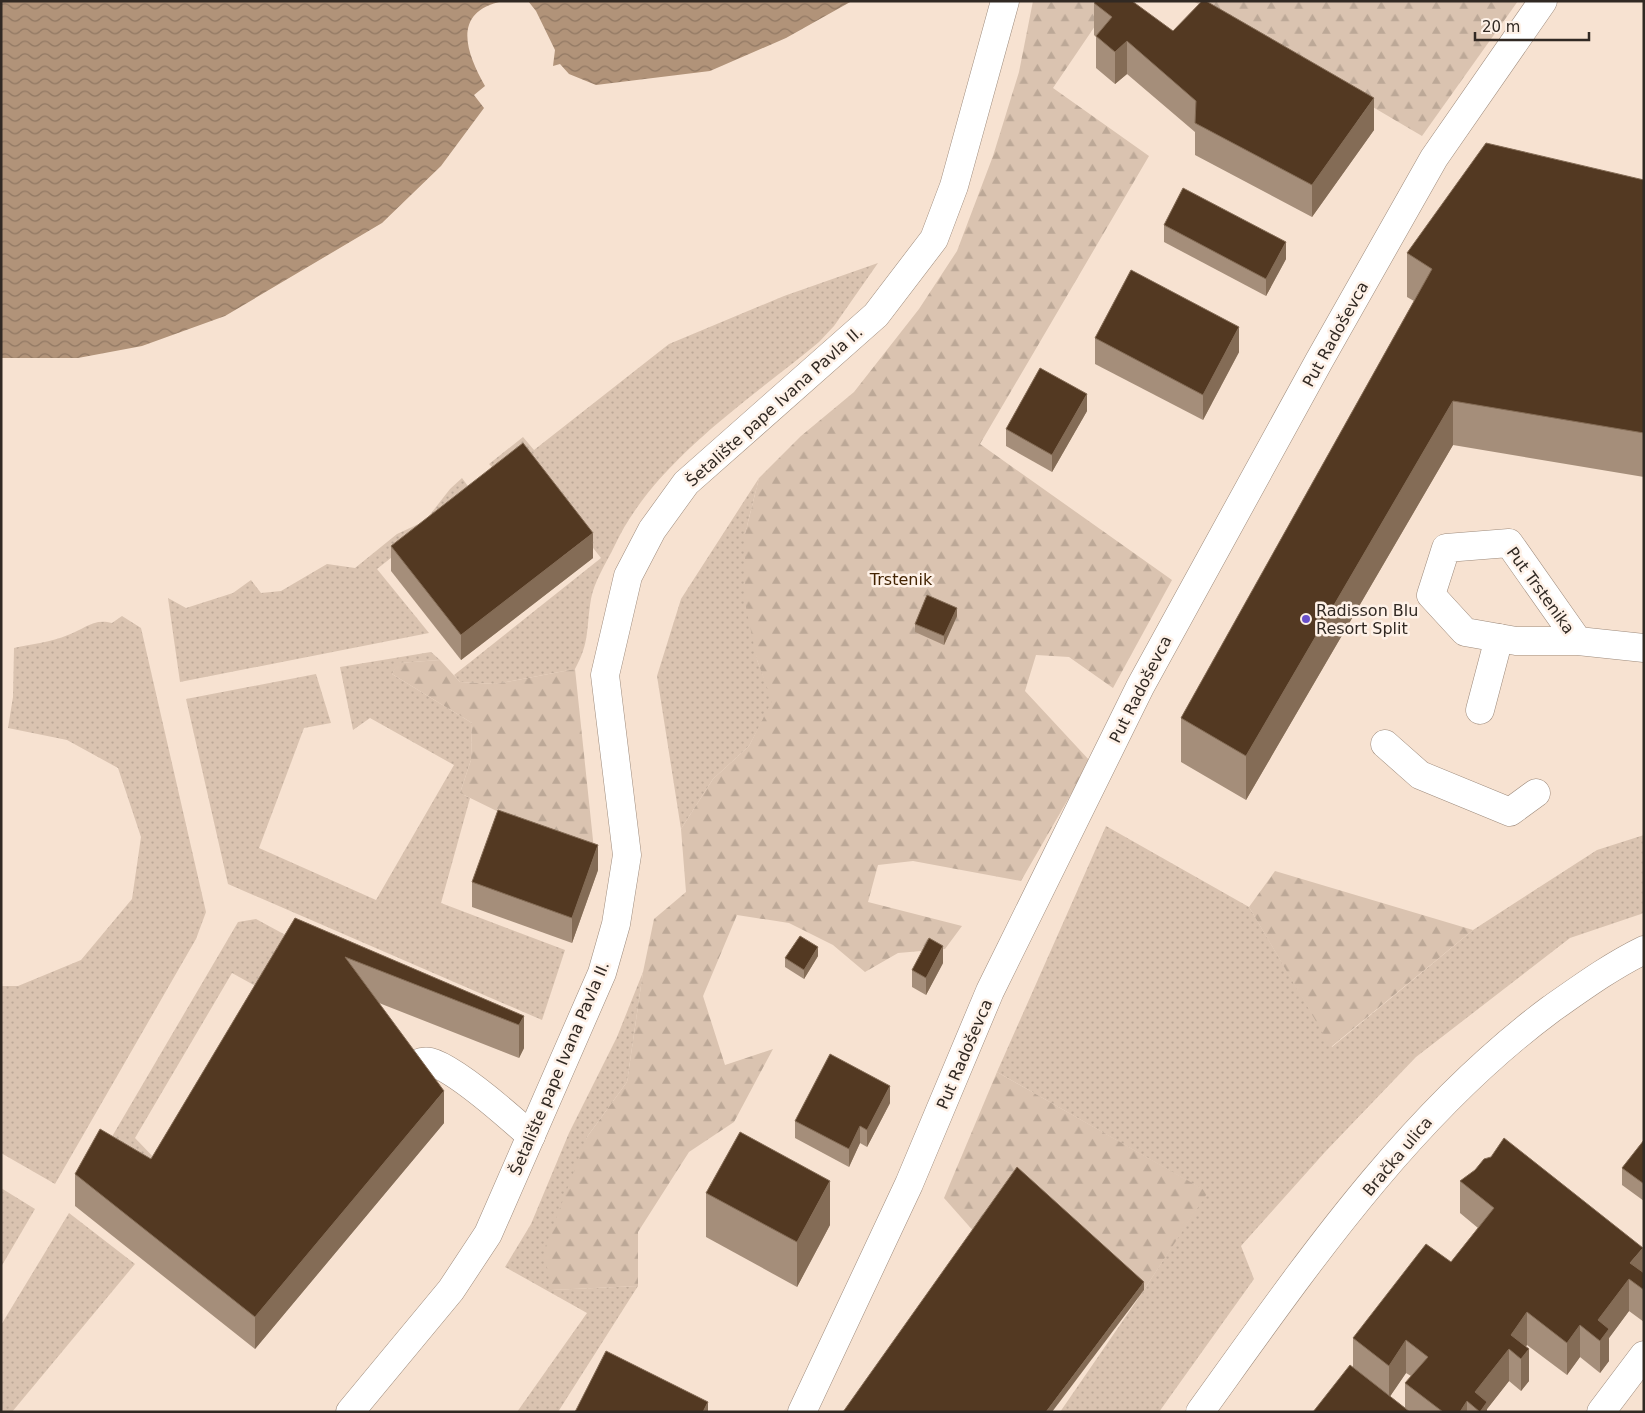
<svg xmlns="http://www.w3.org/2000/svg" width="1645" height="1413" viewBox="0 0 1645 1413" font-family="'DejaVu Sans',sans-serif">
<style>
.grass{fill:url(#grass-dots)}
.forest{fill:url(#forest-firs)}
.water{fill:url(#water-waves)}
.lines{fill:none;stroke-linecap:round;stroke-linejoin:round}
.minor-casing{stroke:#9d8a7b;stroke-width:29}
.minor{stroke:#fff;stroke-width:28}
.wall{fill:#a58e7a;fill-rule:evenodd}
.shaded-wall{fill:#846c56}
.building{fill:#533922;stroke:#846c56}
.poi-dot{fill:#6950c9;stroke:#fef1e7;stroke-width:2}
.labels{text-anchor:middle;stroke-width:5;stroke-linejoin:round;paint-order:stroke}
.street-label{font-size:16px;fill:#312923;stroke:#fef1e7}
.park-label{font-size:16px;fill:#422302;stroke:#fef1e7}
.poi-label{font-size:16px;fill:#312923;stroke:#fef1e7;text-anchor:start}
</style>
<defs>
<pattern id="grass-dots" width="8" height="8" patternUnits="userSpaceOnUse" patternTransform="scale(1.25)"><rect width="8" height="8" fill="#dac3b0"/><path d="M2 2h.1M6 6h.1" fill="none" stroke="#bca897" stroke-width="1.8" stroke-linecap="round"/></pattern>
<pattern id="forest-firs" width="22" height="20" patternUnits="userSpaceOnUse" patternTransform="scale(1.25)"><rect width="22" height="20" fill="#dac3b0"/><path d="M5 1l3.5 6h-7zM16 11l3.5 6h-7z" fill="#bca897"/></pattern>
<pattern id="water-waves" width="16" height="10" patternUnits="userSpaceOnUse" patternTransform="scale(1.25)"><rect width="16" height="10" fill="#b19379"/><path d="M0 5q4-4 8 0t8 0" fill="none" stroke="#917863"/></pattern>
</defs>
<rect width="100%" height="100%" fill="#f7e2d1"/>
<!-- grass -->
<g class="grass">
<path d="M878,263L834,326L819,342C748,401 653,462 614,547C606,563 594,582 591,599C586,628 590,642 575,669L496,684L460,682L454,675L601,558L523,459L500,475L489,464L523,437L534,450L669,344L784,296Z"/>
<path d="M462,478L473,493L377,569L429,633L180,682L168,598L186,608L233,593L251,580L261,593L281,591L327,564L355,568L397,534L425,521L450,489Z"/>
<path d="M759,478L745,534L757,660L773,701L749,746L713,779L681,829L657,676L681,599Z"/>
<path d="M122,616L141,628L206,912L196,939L55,1184L1,1153V986H18L81,960L132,899L141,837L118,768L67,740L8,728L13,697L14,648C32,644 51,642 68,635C85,629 93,618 112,623Z"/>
<path d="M431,652L440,660L399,663L392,674L472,723L471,760L460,793L470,798L441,903L565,950L542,1020L228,884L186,699L316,674L331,723L304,728L259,848L376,900L454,765L370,718L353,730L340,667Z"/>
<path d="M1106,826L1249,907L1332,1047L1473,930L1597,850L1644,835V913L1570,938L1416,1057L1325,1152L1241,1246L1254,1279L1159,1412H1060L1144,1290L1207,1192L997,1072Z"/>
<path d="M256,919L291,938L261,989L232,973L135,1138L161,1165L100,1157L238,922Z"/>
<path d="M643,972L627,1082L587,1137L551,1290L638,1286L558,1412H517L587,1313L505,1267L531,1224L569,1133L617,1037Z"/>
<path d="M1,1188L35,1209L1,1267Z"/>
<path d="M69,1213L135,1264L12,1412H1V1325Z"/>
</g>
<!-- forest -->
<g class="forest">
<path d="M1033,1H1112L1053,88L1149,156L980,444L1172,580L1113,688L1069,657L1036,655L1025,691L1090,761L1021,881L913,861L878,865L868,902L962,926L945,949L898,953L865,972L833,945L789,923L737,915L703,996L725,1065L773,1049L734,1122L689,1152L638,1232V1286L551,1290L544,1250L587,1137L627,1082L643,972L654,919L686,892L681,829L713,779L749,746L772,701L757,660L745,602V534L759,478L801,436L854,392L919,309L957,251L993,156L1019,72Z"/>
<path d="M1193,1H1518L1422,136Z"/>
<path d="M440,660L460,682L496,684L575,669L595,859L460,793L471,760L472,723L392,674L398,663Z"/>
<path d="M1275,871L1473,930L1331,1047L1249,907Z"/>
<path d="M997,1072L1208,1192L1144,1290L976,1234L944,1198Z"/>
</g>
<!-- water -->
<g class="water">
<path d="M1,1H503C451,12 466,52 485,86L474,95L484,108L441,166L382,223L225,316L142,346L78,358H1Z"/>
<path d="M528,1H852L786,38L710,71L596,85L569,74L560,64L553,66L555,50L536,11Z"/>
</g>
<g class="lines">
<!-- minor casing -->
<g class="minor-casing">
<g id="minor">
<path d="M1578,641L1509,543L1446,548L1431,595L1465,632L1516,641H1578L1644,648"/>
<path d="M1480,710L1499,638"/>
<path d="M1385,744L1420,775L1510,812L1536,793"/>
<path d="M405,1071C413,1065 421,1060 430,1062C455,1068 511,1118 531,1136"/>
<path d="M350,1412L451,1290L488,1234L602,973L616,924L627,855L605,675L628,576L652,530L686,483L876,315L934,239L954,186L1005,1"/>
<path d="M802,1412L909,1184L990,991L1140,687L1319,361L1434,158L1543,1"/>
<path d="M1200,1412C1304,1268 1407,1116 1551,1009C1581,988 1611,966 1644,950"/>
<path d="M1601,1412L1644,1355"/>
</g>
</g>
<!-- minor -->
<use href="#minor" class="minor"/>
</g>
<!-- wall -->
<g class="wall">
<path d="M1094,3L1173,31L1374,130L1312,217L1195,155V132L1127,74L1115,84L1096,68V37L1094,35Z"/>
<path d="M1644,180V477L1453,445L1246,800L1181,762V718L1414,301L1407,297V253Z"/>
<path d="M1164,225L1286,259L1266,296L1164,242Z"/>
<path d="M1095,338L1239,352L1203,420L1095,364Z"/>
<path d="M1087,411L1052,472L1006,446V429Z"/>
<path d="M391,546L593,558L461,660L391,571Z"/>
<path d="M957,616L944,645L915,632V624Z"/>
<path d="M598,870L572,943L472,907V882Z"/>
<path d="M295,918L524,1016V1048L519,1058L379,1003L444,1123L255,1349L75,1206V1174L151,1159Z"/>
<path d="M818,956L804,979L785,967V958Z"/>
<path d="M943,963L926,995L912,987V970Z"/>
<path d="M890,1103L867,1147L860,1143L849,1167L795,1138V1121Z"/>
<path d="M1644,1140V1201L1622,1185V1168Z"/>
<path d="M1460,1181L1644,1273V1322L1629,1311L1609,1338V1361L1600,1373L1580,1357L1567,1375L1527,1345L1526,1346L1529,1381L1521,1391L1509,1381L1487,1409V1412H1313L1353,1368V1338L1451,1262L1478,1228L1460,1213ZM1406,1373L1411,1376L1405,1383V1408L1390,1396Z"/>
<path d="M706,1193L830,1225L797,1287L706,1237Z"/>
</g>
<!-- shaded-wall -->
<g class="shaded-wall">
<path d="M1127,41V74L1115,84V52Z"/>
<path d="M1374,98V130L1312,217V185Z"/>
<path d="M1286,242V259L1266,296V279Z"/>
<path d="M1239,327V352L1203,420V395Z"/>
<path d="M1087,394V411L1052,472V455Z"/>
<path d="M1453,401V445L1246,800V756Z"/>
<path d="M593,533V558L461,660V635Z"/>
<path d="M957,608V616L944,645V636Z"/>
<path d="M598,845V870L572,943V918Z"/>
<path d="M943,946V963L926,995V978Z"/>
<path d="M818,947V956L804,979V970Z"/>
<path d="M524,1016V1048L519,1058V1025Z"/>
<path d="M890,1086V1103L867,1147V1130Z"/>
<path d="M444,1091V1123L255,1349V1317Z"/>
<path d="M860,1126V1143L849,1167V1149Z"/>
<path d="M830,1181V1225L797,1287V1242Z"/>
<path d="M1643,1248V1280L1630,1263Z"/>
<path d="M1629,1279V1311L1609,1338V1361L1600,1373V1341L1598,1320Z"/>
<path d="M1144,1282V1290L1052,1412H1046Z"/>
<path d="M1527,1312V1345L1518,1357L1511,1335Z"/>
<path d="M1580,1325V1357L1567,1375V1343Z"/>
<path d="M1406,1340V1373L1389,1398V1366Z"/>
<path d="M1509,1349V1381L1487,1409V1412H1479L1475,1392Z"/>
<path d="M1529,1349V1381L1521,1391V1359Z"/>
<path d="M1467,1401V1412H1460Z"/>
<path d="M708,1402V1412H703Z"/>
</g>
<!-- building -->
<g class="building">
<path d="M1096,1H1132L1173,31L1202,1H1206L1374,98L1312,185L1195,123L1196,101L1127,41L1115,52L1096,36L1112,17L1094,3Z"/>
<path d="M1486,143L1644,180V433L1453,401L1246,756L1181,718L1432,269L1407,253Z"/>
<path d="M1183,188L1286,242L1266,279L1164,225Z"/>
<path d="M1131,270L1239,327L1203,395L1095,338Z"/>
<path d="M1040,368L1087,394L1052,455L1006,429Z"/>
<path d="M523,443L593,533L461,635L391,546Z"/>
<path d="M927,595L957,608L944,636L915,624Z"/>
<path d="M498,810L598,845L572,918L472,882Z"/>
<path d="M295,918L524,1016L519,1025L345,957L444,1091L255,1317L75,1174L100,1129L151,1159Z"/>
<path d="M800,936L818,947L804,970L785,958Z"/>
<path d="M929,938L943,946L926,978L912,970Z"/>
<path d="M830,1054L890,1086L867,1130L860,1126L849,1149L795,1121Z"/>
<path d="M740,1132L830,1181L797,1242L706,1193Z"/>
<path d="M1504,1138L1643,1248L1630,1263L1644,1273V1290L1629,1279L1598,1320L1609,1329L1600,1341L1580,1325L1567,1343L1527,1312L1511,1335L1529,1349L1521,1359L1509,1349L1475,1392L1487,1402L1480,1412L1467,1401L1460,1412H1443L1405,1383L1428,1357L1406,1340L1389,1366L1353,1338L1426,1244L1451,1262L1494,1208L1460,1181L1475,1170L1484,1159L1491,1157Z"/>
<path d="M1644,1140V1184L1622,1168Z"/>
<path d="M1017,1167L1144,1282L1046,1412H843Z"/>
<path d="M606,1351L708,1402L703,1412H575Z"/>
<path d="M1350,1365L1410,1412H1313Z"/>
</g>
<!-- markers -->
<circle class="poi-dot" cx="1306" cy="619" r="5"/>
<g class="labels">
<!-- street labels -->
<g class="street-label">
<text transform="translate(1335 334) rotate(-61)" y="6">Put Radoševca</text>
<text transform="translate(774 406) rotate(-42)" y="6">Šetalište pape Ivana Pavla II.</text>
<text transform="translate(1541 590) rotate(54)" y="6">Put Trstenika</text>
<text transform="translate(1140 689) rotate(-63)" y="6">Put Radoševca</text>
<text transform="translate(964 1054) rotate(-67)" y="6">Put Radoševca</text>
<text transform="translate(559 1068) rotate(-67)" y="6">Šetalište pape Ivana Pavla II.</text>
<text transform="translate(1397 1156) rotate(-50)" y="6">Bračka ulica</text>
</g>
<!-- park labels -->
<g class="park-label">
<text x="901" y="585">Trstenik</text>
</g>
<!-- poi labels -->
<g class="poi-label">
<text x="1316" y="616">Radisson Blu<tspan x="1316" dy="18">Resort Split</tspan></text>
</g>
</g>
<!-- border -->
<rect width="1645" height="1413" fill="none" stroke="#312923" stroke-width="5"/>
<!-- scale -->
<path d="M1475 32v8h114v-8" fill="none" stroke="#312923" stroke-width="2.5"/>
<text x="1482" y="32" font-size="15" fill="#312923" stroke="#fef1e7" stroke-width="4" paint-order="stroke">20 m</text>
</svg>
